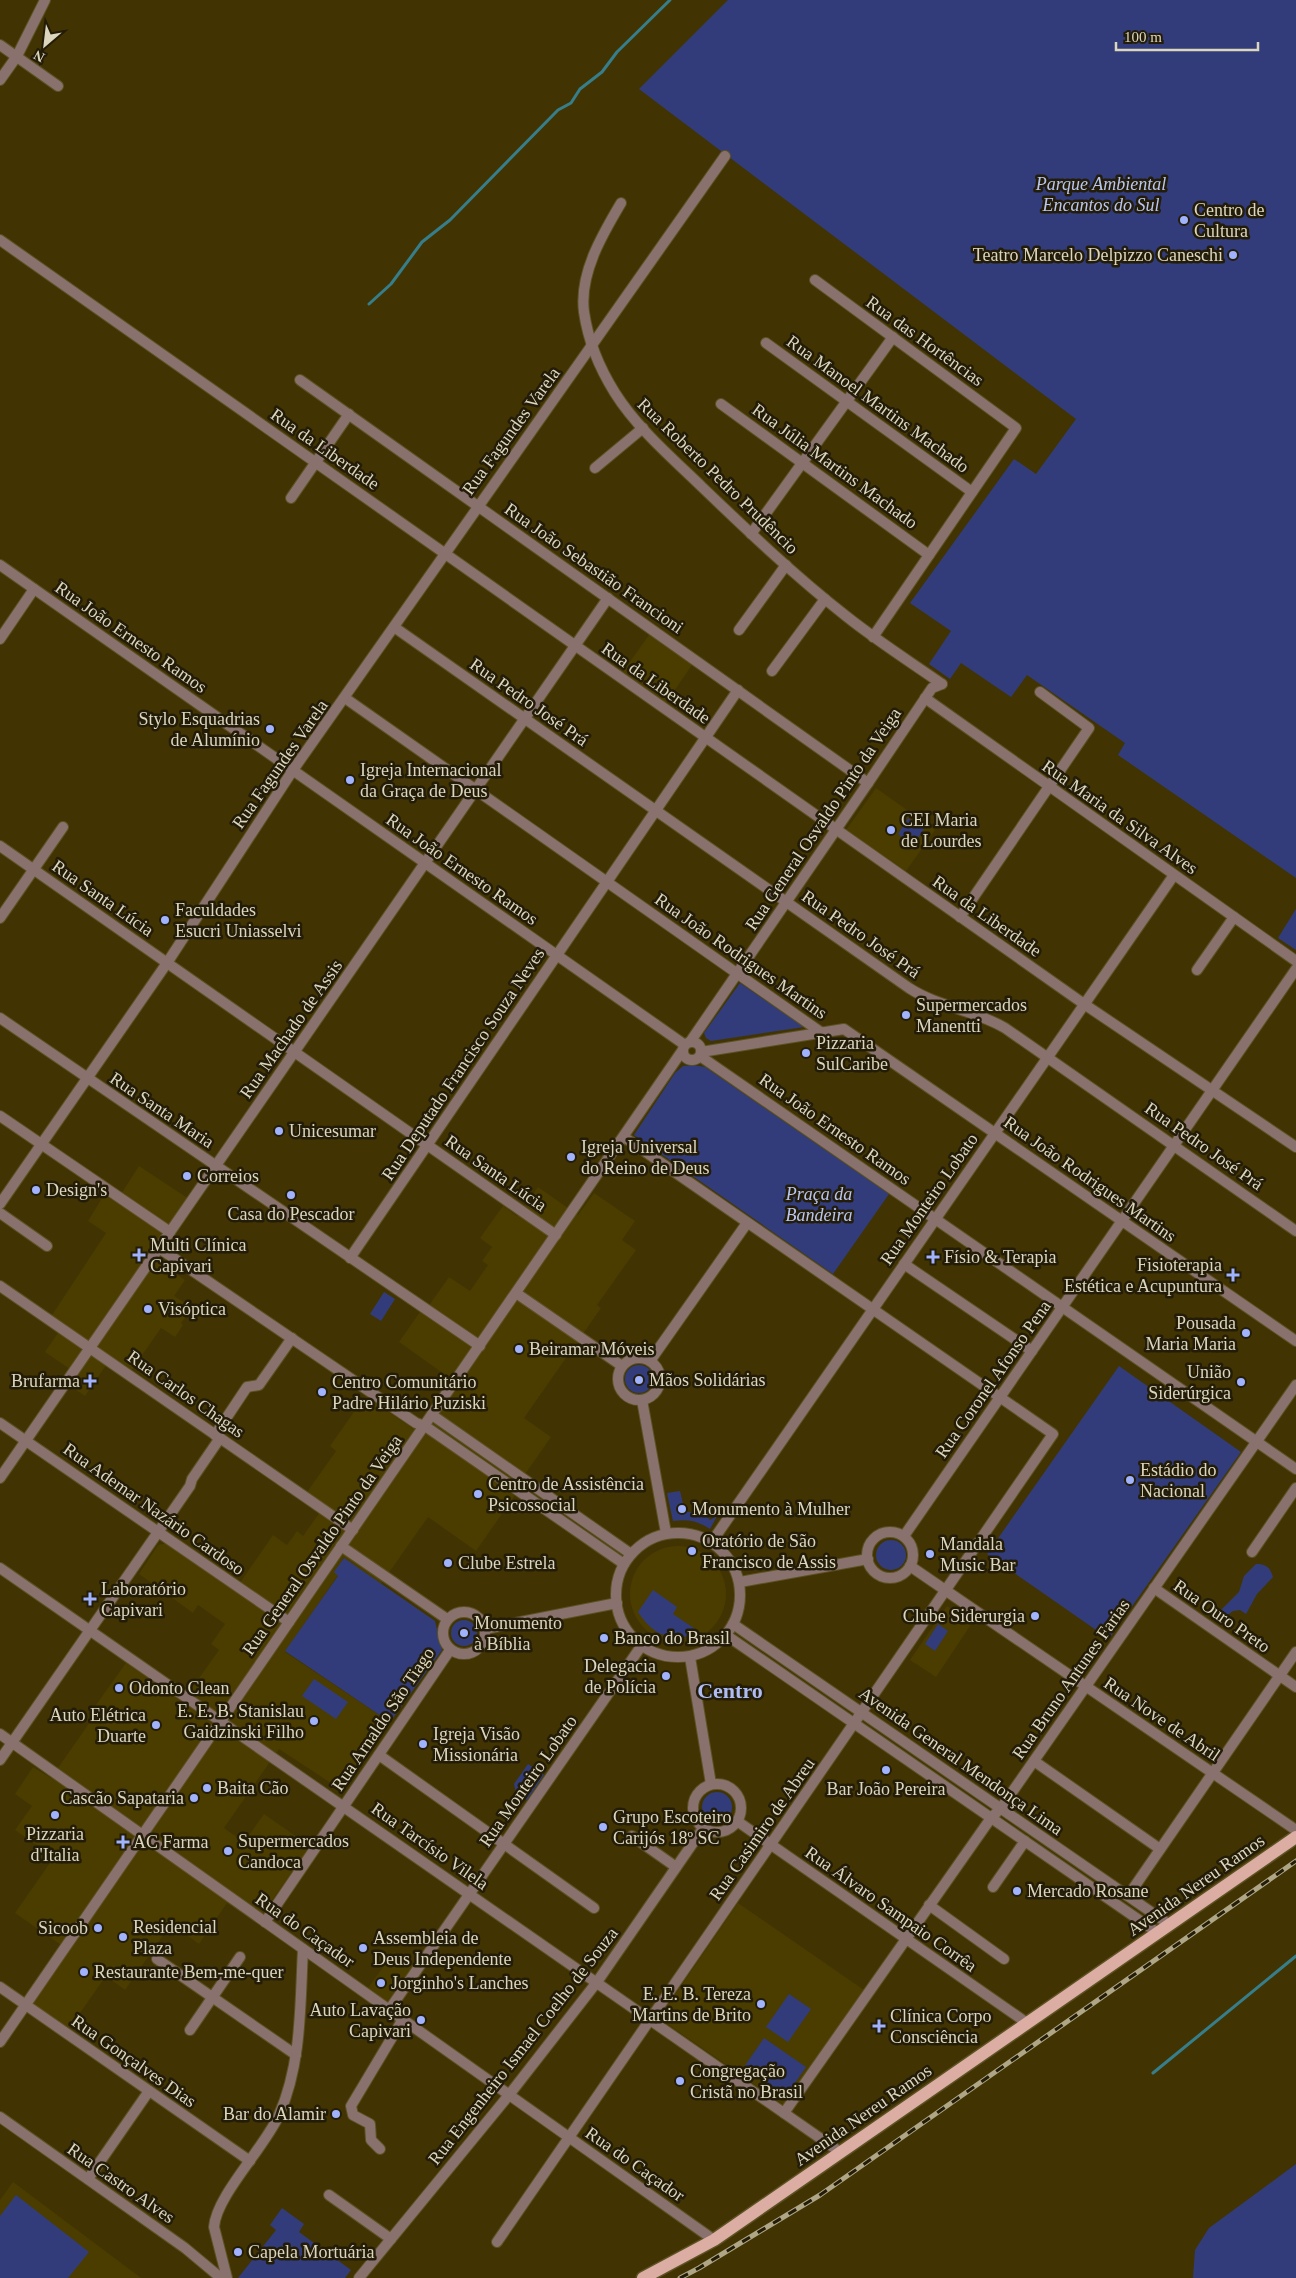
<svg xmlns="http://www.w3.org/2000/svg" width="1296" height="2278" viewBox="0 0 1296 2278" font-family="'Times New Roman',serif">
<style>
.built{fill:#4b3c00}
.green{fill:#323c7a}
.lines{fill:none;stroke-linecap:round;stroke-linejoin:round}
.stream{stroke:#377e8c;stroke-width:3}
.minor-casing{stroke:#5d5124;stroke-width:12}
.major-casing{stroke:#5d5124;stroke-width:15}
.minor{stroke:#89726d;stroke-width:10}
.major{stroke:#dbada3;stroke-width:12}
.rail-casing{stroke:#aea687;stroke-width:5}
.rail{stroke:#221c09;stroke-width:3;stroke-dasharray:9;stroke-linecap:butt}
.poi-dot{fill:#a1b3fd;stroke:#221c09;stroke-width:2}
.labels{text-anchor:middle;stroke-width:5;stroke-linejoin:round;paint-order:stroke}
.park-label{font-size:18px;font-style:italic;fill:#bac6f0;stroke:#221c09}
.poi-label{font-size:18px;fill:#dcd6be;stroke:#221c09;text-anchor:start}
.street-label{font-size:18px;fill:#dcd6be;stroke:#221c09}
.district-label{font-size:22px;font-weight:bold;fill:#afbdf4;stroke:#221c09}
</style>
<rect width="100%" height="100%" fill="#413402"/>
<!-- built -->
<g class="built">
<path d="M651,632L694,662L666,703L623,672Z"/>
<path d="M876,788L935,830L906,871L846,830Z"/>
<path d="M139,1166L189,1199L150,1256L185,1280L174,1296L192,1308L181,1323L183,1325L175,1337L161,1328L131,1371L111,1358L85,1396L70,1386L77,1374L45,1352L64,1324L52,1315L106,1233L88,1221L104,1195L116,1202Z"/>
<path d="M538,1187L578,1215L594,1193L635,1221L622,1240L636,1250L597,1305L601,1308L524,1418L551,1437L512,1493L515,1495L476,1551L428,1517L381,1584L343,1558L338,1575L285,1652L390,1722L343,1791L279,1749L224,1828L244,1842L264,1814L310,1846L256,1923L227,1903L199,1944L171,1924L125,1990L106,1976L68,2030L23,1999L61,1945L15,1913L54,1857L15,1830L32,1806L15,1794L33,1767L51,1778L92,1719L88,1716L126,1663L182,1702L219,1650L211,1644L225,1624L198,1605L193,1613L139,1574L158,1545L167,1543L235,1590L273,1535L287,1545L297,1531L303,1536L325,1505L307,1492L336,1451L330,1446L365,1396L415,1430L451,1379L399,1342L420,1312L423,1314L449,1277L470,1291L488,1265L482,1261L492,1247L480,1238L503,1206L517,1216Z"/>
<circle cx="678" cy="1594" r="48"/>
<path d="M947,1606L972,1623L936,1677L910,1660Z"/>
<path d="M738,1903L864,1990L784,2105L659,2018Z"/>
<path d="M394,1952L413,1965L387,2002L368,1988Z"/>
<path d="M13,2182L141,2278H0V2200Z"/>
</g>
<!-- green -->
<g class="green">
<path d="M728,0H1296V878L1118,755L1125,743L1027,675L1011,697L961,663L950,679L929,664L951,631L910,603L1014,459L1036,474L1076,419L639,89Z"/>
<path d="M908,818L924,829L913,845L898,834Z"/>
<path d="M1296,909V950L1278,938Z"/>
<path d="M740,983L804,1027L711,1041L706,1038L704,1033Z"/>
<path d="M693,1065L705,1067L889,1194L833,1274L634,1135L675,1073L683,1066Z"/>
<path d="M384,1292L395,1299L381,1321L370,1314Z"/>
<circle cx="639" cy="1379" r="14"/>
<path d="M1119,1366L1241,1452L1109,1639L987,1554Z"/>
<path d="M680,1491L685,1512H702L710,1520L717,1516L710,1529C698,1521 688,1519 673,1521L667,1493Z"/>
<circle cx="891" cy="1555" r="15"/>
<path d="M344,1558L435,1621L442,1650L390,1722L285,1651L338,1576L334,1572Z"/>
<path d="M1256,1564C1266,1564 1270,1567 1273,1577L1257,1594L1246,1614L1240,1610L1233,1611L1222,1619L1219,1612L1239,1592L1244,1576Z"/>
<path d="M653,1590L677,1607L673,1614L701,1633C673,1642 655,1638 638,1612Z"/>
<circle cx="464" cy="1633" r="13"/>
<path d="M938,1624L948,1631L935,1651L925,1644Z"/>
<path d="M314,1679L348,1702L336,1719L302,1696Z"/>
<path d="M528,1764L544,1775L527,1800L516,1793L514,1784Z"/>
<circle cx="717" cy="1807" r="15"/>
<path d="M789,1994L811,2009L788,2042L766,2027Z"/>
<path d="M764,2038L806,2067L786,2096L744,2067Z"/>
<path d="M1296,2164V2278H1193L1195,2250L1209,2228Z"/>
<path d="M16,2195L89,2252L68,2278H0V2216Z"/>
<path d="M282,2208L304,2224L299,2232L351,2270L345,2278H238L276,2230L270,2225Z"/>
</g>
<g class="lines">
<!-- stream -->
<g class="stream">
<path d="M369,304L391,284L422,242L450,220L558,110L571,103L580,89L602,72L617,52L670,0"/>
<path d="M1153,2073L1296,1956"/>
</g>
<!-- minor casing -->
<g class="minor-casing">
<g id="minor">
<path d="M0,45L58,86"/>
<path d="M0,80L17,56L45,0"/>
<path d="M621,203C602,235 579,274 584,312C588,340 600,369 615,393C637,428 672,458 702,487C749,532 795,576 846,616C876,640 909,661 942,684"/>
<path d="M0,240L1084,1004L1296,1147"/>
<path d="M815,280L1016,428L873,637"/>
<path d="M766,343L972,492"/>
<path d="M300,380L868,783"/>
<path d="M721,404L929,555"/>
<path d="M595,468L643,428"/>
<path d="M291,498L349,414"/>
<path d="M751,534L893,337"/>
<path d="M0,565L685,1045"/>
<path d="M394,627L909,988C938,1007 975,1010 1005,1028L1296,1231"/>
<path d="M739,630L786,565"/>
<path d="M0,639L34,589"/>
<path d="M772,671L825,599"/>
<path d="M345,698L822,1033"/>
<path d="M925,698L1296,961"/>
<path d="M0,846L556,1235"/>
<path d="M960,917L1089,728L1040,692"/>
<path d="M0,918L63,827"/>
<path d="M1197,970L1234,917"/>
<path d="M0,1018L480,1346"/>
<circle cx="692" cy="1051" r="9"/>
<path d="M690,1042L868,783L932,688L942,684"/>
<path d="M701,1052L844,1029L1296,1341"/>
<path d="M700,1056L1296,1469"/>
<path d="M0,1116L170,1232"/>
<path d="M0,1204L167,963L293,770L725,156"/>
<path d="M0,1213L47,1246"/>
<path d="M159,1248L416,1423L425,1426L624,1564"/>
<path d="M350,1258L738,690"/>
<path d="M904,1264L1032,1351"/>
<path d="M0,1286L353,1530"/>
<path d="M516,1293L622,1366"/>
<circle cx="639" cy="1379" r="21"/>
<path d="M650,1361L747,1223"/>
<path d="M642,1400L666,1533"/>
<path d="M432,1415L631,1554"/>
<path d="M0,1423L289,1622"/>
<path d="M215,1435L247,1387L259,1385L292,1338"/>
<path d="M0,1478L608,598"/>
<circle cx="890" cy="1555" r="23"/>
<circle cx="678" cy="1595" r="62"/>
<path d="M904,1536L1296,969"/>
<path d="M711,1543L1174,875"/>
<path d="M341,1546L447,1619"/>
<path d="M1252,1552L1296,1488"/>
<path d="M910,1566L1296,1830"/>
<path d="M0,1568L840,2152"/>
<path d="M740,1582L868,1559"/>
<path d="M1154,1588L1296,1687"/>
<circle cx="464" cy="1633" r="21"/>
<path d="M733,1624L1170,1925"/>
<path d="M485,1629L617,1603"/>
<path d="M726,1635L1158,1933"/>
<path d="M690,1657L711,1784"/>
<path d="M0,1734L714,2240"/>
<path d="M379,1755L594,1908"/>
<path d="M0,1760L190,1486L192,1479L220,1438"/>
<path d="M1034,1761L1160,1849"/>
<circle cx="717" cy="1808" r="24"/>
<path d="M737,1821L1027,2023"/>
<path d="M632,1836L676,1867"/>
<path d="M993,1887L1025,1841"/>
<path d="M1128,1896L1296,1652"/>
<path d="M929,1905L1004,1959"/>
<path d="M265,1922L450,1650"/>
<path d="M157,1959L296,2055"/>
<path d="M0,1987L250,2161"/>
<path d="M389,2010L642,1645"/>
<path d="M190,2030L240,1957"/>
<path d="M0,2042L682,1051"/>
<path d="M784,2113L991,1818L1001,1808L1296,1385"/>
<path d="M0,2117L185,2248L221,2278"/>
<path d="M380,2149L371,2140L370,2124L353,2115L351,2106L403,2019"/>
<path d="M88,2179L149,2091"/>
<path d="M329,2195L391,2239"/>
<path d="M497,2242L1053,1434L624,1137"/>
<path d="M227,2278L214,2227C216,2196 265,2147 279,2115C302,2063 300,2004 303,1949"/>
<path d="M359,2278L509,2095L597,1982L704,1827"/>
</g>
</g>
<!-- major casing -->
<g class="major-casing">
<path id="major" d="M643,2278L714,2240L1296,1837"/>
</g>
<!-- minor -->
<use href="#minor" class="minor"/>
<!-- major -->
<use href="#major" class="major"/>
<!-- rail casing -->
<g class="rail-casing">
<path id="rail" d="M680,2278L699,2268L820,2195L1296,1861"/>
</g>
<!-- rail -->
<use href="#rail" class="rail"/>
</g>
<!-- markers -->
<g class="poi-dot">
<circle cx="1184" cy="220" r="5"/>
<circle cx="1233" cy="255" r="5"/>
<circle cx="270" cy="729" r="5"/>
<circle cx="350" cy="780" r="5"/>
<circle cx="891" cy="830" r="5"/>
<circle cx="165" cy="920" r="5"/>
<circle cx="906" cy="1015" r="5"/>
<circle cx="806" cy="1053" r="5"/>
<circle cx="279" cy="1131" r="5"/>
<circle cx="571" cy="1157" r="5"/>
<circle cx="187" cy="1176" r="5"/>
<circle cx="36" cy="1190" r="5"/>
<circle cx="291" cy="1195" r="5"/>
<path d="M136.5 1247.5h5v5h5v5h-5v5h-5v-5h-5v-5h5z"/>
<path d="M930.5 1249.5h5v5h5v5h-5v5h-5v-5h-5v-5h5z"/>
<path d="M1230.5 1267.5h5v5h5v5h-5v5h-5v-5h-5v-5h5z"/>
<circle cx="148" cy="1309" r="5"/>
<circle cx="1246" cy="1333" r="5"/>
<circle cx="519" cy="1349" r="5"/>
<circle cx="639" cy="1380" r="5"/>
<path d="M87.5 1373.5h5v5h5v5h-5v5h-5v-5h-5v-5h5z"/>
<circle cx="1241" cy="1382" r="5"/>
<circle cx="322" cy="1392" r="5"/>
<circle cx="1130" cy="1480" r="5"/>
<circle cx="478" cy="1494" r="5"/>
<circle cx="682" cy="1509" r="5"/>
<circle cx="692" cy="1551" r="5"/>
<circle cx="930" cy="1554" r="5"/>
<circle cx="448" cy="1563" r="5"/>
<path d="M87.5 1591.5h5v5h5v5h-5v5h-5v-5h-5v-5h5z"/>
<circle cx="1035" cy="1616" r="5"/>
<circle cx="464" cy="1633" r="5"/>
<circle cx="604" cy="1638" r="5"/>
<circle cx="666" cy="1676" r="5"/>
<circle cx="119" cy="1688" r="5"/>
<circle cx="314" cy="1721" r="5"/>
<circle cx="156" cy="1725" r="5"/>
<circle cx="423" cy="1744" r="5"/>
<circle cx="886" cy="1770" r="5"/>
<circle cx="207" cy="1788" r="5"/>
<circle cx="194" cy="1798" r="5"/>
<circle cx="55" cy="1815" r="5"/>
<circle cx="603" cy="1827" r="5"/>
<path d="M120.5 1834.5h5v5h5v5h-5v5h-5v-5h-5v-5h5z"/>
<circle cx="228" cy="1851" r="5"/>
<circle cx="1017" cy="1891" r="5"/>
<circle cx="98" cy="1928" r="5"/>
<circle cx="123" cy="1937" r="5"/>
<circle cx="363" cy="1948" r="5"/>
<circle cx="84" cy="1972" r="5"/>
<circle cx="381" cy="1983" r="5"/>
<circle cx="761" cy="2004" r="5"/>
<circle cx="421" cy="2020" r="5"/>
<path d="M876.5 2018.5h5v5h5v5h-5v5h-5v-5h-5v-5h5z"/>
<circle cx="680" cy="2081" r="5"/>
<circle cx="336" cy="2114" r="5"/>
<circle cx="238" cy="2252" r="5"/>
</g>
<g class="labels">
<!-- park labels -->
<g class="park-label">
<text x="1101" y="190">Parque Ambiental<tspan x="1101" dy="21">Encantos do Sul</tspan></text>
<text x="819" y="1200">Praça da<tspan x="819" dy="21">Bandeira</tspan></text>
</g>
<!-- poi labels -->
<g class="poi-label">
<text x="1194" y="216">Centro de<tspan x="1194" dy="21">Cultura</tspan></text>
<text x="1223" y="261" text-anchor="end">Teatro Marcelo Delpizzo Caneschi</text>
<text x="260" y="725" text-anchor="end">Stylo Esquadrias<tspan x="260" dy="21">de Alumínio</tspan></text>
<text x="360" y="776">Igreja Internacional<tspan x="360" dy="21">da Graça de Deus</tspan></text>
<text x="901" y="826">CEI Maria<tspan x="901" dy="21">de Lourdes</tspan></text>
<text x="175" y="916">Faculdades<tspan x="175" dy="21">Esucri Uniasselvi</tspan></text>
<text x="916" y="1011">Supermercados<tspan x="916" dy="21">Manentti</tspan></text>
<text x="816" y="1049">Pizzaria<tspan x="816" dy="21">SulCaribe</tspan></text>
<text x="289" y="1137">Unicesumar</text>
<text x="581" y="1153">Igreja Universal<tspan x="581" dy="21">do Reino de Deus</tspan></text>
<text x="197" y="1182">Correios</text>
<text x="46" y="1196">Design's</text>
<text x="291" y="1220" text-anchor="middle">Casa do Pescador</text>
<text x="150" y="1251">Multi Clínica<tspan x="150" dy="21">Capivari</tspan></text>
<text x="944" y="1263">Físio &amp; Terapia</text>
<text x="1222" y="1271" text-anchor="end">Fisioterapia<tspan x="1222" dy="21">Estética e Acupuntura</tspan></text>
<text x="158" y="1315">Visóptica</text>
<text x="1236" y="1329" text-anchor="end">Pousada<tspan x="1236" dy="21">Maria Maria</tspan></text>
<text x="529" y="1355">Beiramar Móveis</text>
<text x="1231" y="1378" text-anchor="end">União<tspan x="1231" dy="21">Siderúrgica</tspan></text>
<text x="649" y="1386">Mãos Solidárias</text>
<text x="80" y="1387" text-anchor="end">Brufarma</text>
<text x="332" y="1388">Centro Comunitário<tspan x="332" dy="21">Padre Hilário Puziski</tspan></text>
<text x="1140" y="1476">Estádio do<tspan x="1140" dy="21">Nacional</tspan></text>
<text x="488" y="1490">Centro de Assistência<tspan x="488" dy="21">Psicossocial</tspan></text>
<text x="692" y="1515">Monumento à Mulher</text>
<text x="702" y="1547">Oratório de São<tspan x="702" dy="21">Francisco de Assis</tspan></text>
<text x="940" y="1550">Mandala<tspan x="940" dy="21">Music Bar</tspan></text>
<text x="458" y="1569">Clube Estrela</text>
<text x="101" y="1595">Laboratório<tspan x="101" dy="21">Capivari</tspan></text>
<text x="1025" y="1622" text-anchor="end">Clube Siderurgia</text>
<text x="474" y="1629">Monumento<tspan x="474" dy="21">à Bíblia</tspan></text>
<text x="614" y="1644">Banco do Brasil</text>
<text x="656" y="1672" text-anchor="end">Delegacia<tspan x="656" dy="21">de Polícia</tspan></text>
<text x="129" y="1694">Odonto Clean</text>
<text x="304" y="1717" text-anchor="end">E. E. B. Stanislau<tspan x="304" dy="21">Gaidzinski Filho</tspan></text>
<text x="146" y="1721" text-anchor="end">Auto Elétrica<tspan x="146" dy="21">Duarte</tspan></text>
<text x="433" y="1740">Igreja Visão<tspan x="433" dy="21">Missionária</tspan></text>
<text x="217" y="1794">Baita Cão</text>
<text x="886" y="1795" text-anchor="middle">Bar João Pereira</text>
<text x="184" y="1804" text-anchor="end">Cascão Sapataria</text>
<text x="613" y="1823">Grupo Escoteiro<tspan x="613" dy="21">Carijós 18º SC</tspan></text>
<text x="55" y="1840" text-anchor="middle">Pizzaria<tspan x="55" dy="21">d'Italia</tspan></text>
<text x="238" y="1847">Supermercados<tspan x="238" dy="21">Candoca</tspan></text>
<text x="133" y="1848">AC Farma</text>
<text x="1027" y="1897">Mercado Rosane</text>
<text x="133" y="1933">Residencial<tspan x="133" dy="21">Plaza</tspan></text>
<text x="88" y="1934" text-anchor="end">Sicoob</text>
<text x="373" y="1944">Assembleia de<tspan x="373" dy="21">Deus Independente</tspan></text>
<text x="94" y="1978">Restaurante Bem-me-quer</text>
<text x="391" y="1989">Jorginho's Lanches</text>
<text x="751" y="2000" text-anchor="end">E. E. B. Tereza<tspan x="751" dy="21">Martins de Brito</tspan></text>
<text x="411" y="2016" text-anchor="end">Auto Lavação<tspan x="411" dy="21">Capivari</tspan></text>
<text x="890" y="2022">Clínica Corpo<tspan x="890" dy="21">Consciência</tspan></text>
<text x="690" y="2077">Congregação<tspan x="690" dy="21">Cristã no Brasil</tspan></text>
<text x="326" y="2120" text-anchor="end">Bar do Alamir</text>
<text x="248" y="2258">Capela Mortuária</text>
</g>
<!-- street labels -->
<g class="street-label">
<text transform="translate(925 341) rotate(36)" y="6">Rua das Hortências</text>
<text transform="translate(878 404) rotate(36)" y="6">Rua Manoel Martins Machado</text>
<text transform="translate(511 431) rotate(-54)" y="6">Rua Fagundes Varela</text>
<text transform="translate(325 449) rotate(35)" y="6">Rua da Liberdade</text>
<text transform="translate(835 466) rotate(36)" y="6">Rua Júlia Martins Machado</text>
<text transform="translate(718 476) rotate(44)" y="6">Rua Roberto Pedro Prudêncio</text>
<text transform="translate(594 568) rotate(35)" y="6">Rua João Sebastião Francioni</text>
<text transform="translate(131 637) rotate(35)" y="6">Rua João Ernesto Ramos</text>
<text transform="translate(656 683) rotate(35)" y="6">Rua da Liberdade</text>
<text transform="translate(529 702) rotate(35)" y="6">Rua Pedro José Prá</text>
<text transform="translate(280 764) rotate(-55)" y="6">Rua Fagundes Varela</text>
<text transform="translate(1120 817) rotate(35)" y="6">Rua Maria da Silva Alves</text>
<text transform="translate(823 819) rotate(-56)" y="6">Rua General Osvaldo Pinto da Veiga</text>
<text transform="translate(462 869) rotate(35)" y="6">Rua João Ernesto Ramos</text>
<text transform="translate(103 898) rotate(35)" y="6">Rua Santa Lúcia</text>
<text transform="translate(987 916) rotate(35)" y="6">Rua da Liberdade</text>
<text transform="translate(861 934) rotate(35)" y="6">Rua Pedro José Prá</text>
<text transform="translate(741 956) rotate(35)" y="6">Rua João Rodrigues Martins</text>
<text transform="translate(291 1029) rotate(-55)" y="6">Rua Machado de Assis</text>
<text transform="translate(463 1064) rotate(-56)" y="6">Rua Deputado Francisco Souza Neves</text>
<text transform="translate(162 1110) rotate(34)" y="6">Rua Santa Maria</text>
<text transform="translate(835 1129) rotate(35)" y="6">Rua João Ernesto Ramos</text>
<text transform="translate(1204 1146) rotate(35)" y="6">Rua Pedro José Prá</text>
<text transform="translate(496 1173) rotate(35)" y="6">Rua Santa Lúcia</text>
<text transform="translate(1090 1179) rotate(35)" y="6">Rua João Rodrigues Martins</text>
<text transform="translate(929 1199) rotate(-55)" y="6">Rua Monteiro Lobato</text>
<text transform="translate(993 1379) rotate(-55)" y="6">Rua Coronel Afonso Pena</text>
<text transform="translate(186 1394) rotate(35)" y="6">Rua Carlos Chagas</text>
<text transform="translate(154 1509) rotate(35)" y="6">Rua Ademar Nazário Cardoso</text>
<text transform="translate(322 1545) rotate(-55)" y="6">Rua General Osvaldo Pinto da Veiga</text>
<text transform="translate(1222 1616) rotate(35)" y="6">Rua Ouro Preto</text>
<text transform="translate(1071 1679) rotate(-55)" y="6">Rua Bruno Antunes Farias</text>
<text transform="translate(383 1719) rotate(-56)" y="6">Rua Arnaldo São Tiago</text>
<text transform="translate(1162 1719) rotate(34)" y="6">Rua Nove de Abril</text>
<text transform="translate(961 1761) rotate(35)" y="6">Avenida General Mendonça Lima</text>
<text transform="translate(528 1781) rotate(-55)" y="6">Rua Monteiro Lobato</text>
<text transform="translate(762 1829) rotate(-55)" y="6">Rua Casimiro de Abreu</text>
<text transform="translate(430 1846) rotate(35)" y="6">Rua Tarcísio Vilela</text>
<text transform="translate(1196 1885) rotate(-35)" y="6">Avenida Nereu Ramos</text>
<text transform="translate(891 1909) rotate(35)" y="6">Rua Álvaro Sampaio Corrêa</text>
<text transform="translate(305 1930) rotate(35)" y="6">Rua do Caçador</text>
<text transform="translate(523 2046) rotate(-52)" y="6">Rua Engenheiro Ismael Coelho de Souza</text>
<text transform="translate(134 2061) rotate(35)" y="6">Rua Gonçalves Dias</text>
<text transform="translate(863 2115) rotate(-35)" y="6">Avenida Nereu Ramos</text>
<text transform="translate(635 2164) rotate(35)" y="6">Rua do Caçador</text>
<text transform="translate(121 2183) rotate(35)" y="6">Rua Castro Alves</text>
</g>
<!-- district labels -->
<g class="district-label">
<text x="730" y="1698">Centro</text>
</g>
</g>
<!-- north arrow -->
<g transform="translate(45 45) rotate(208)" stroke="#221c09" stroke-width="4" paint-order="stroke">
<path d="M0-4L9 19L0 12L-9 19Z" fill="#dcd6be"/>
<text y="-8" font-size="14" font-weight="bold" text-anchor="middle" fill="#dcd6be">N</text>
</g>
<!-- scale -->
<path d="M1116 42v8h142v-8" fill="none" stroke="#dcd6be" stroke-width="2.5"/>
<text x="1124" y="42" font-size="15" fill="#dcd6be" stroke="#221c09" stroke-width="4" paint-order="stroke">100 m</text>
</svg>
